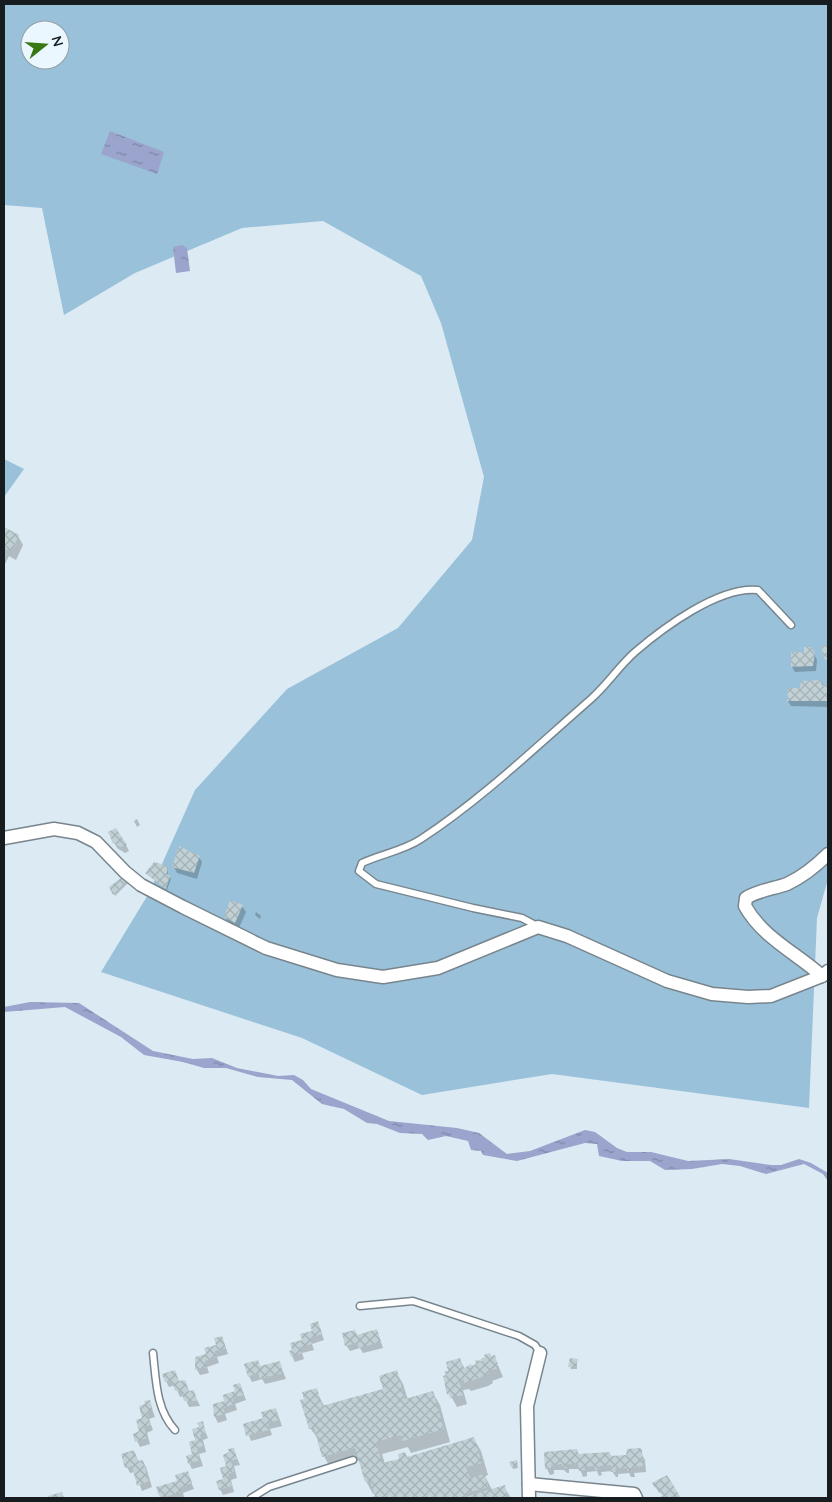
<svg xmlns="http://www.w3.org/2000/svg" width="832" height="1502" viewBox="0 0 832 1502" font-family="Quicksand,sans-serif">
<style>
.green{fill:#99c1da;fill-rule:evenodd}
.water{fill:url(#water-ripples)}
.shadow{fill:#0003}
.building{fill:url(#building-cross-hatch)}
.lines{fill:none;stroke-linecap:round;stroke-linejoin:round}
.lane-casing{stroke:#78858d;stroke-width:9}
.street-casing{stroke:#78858d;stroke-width:15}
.lane{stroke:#fff;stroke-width:6}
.street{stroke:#fff;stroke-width:12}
</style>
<defs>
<pattern id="water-ripples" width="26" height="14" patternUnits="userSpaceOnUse" patternTransform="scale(1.25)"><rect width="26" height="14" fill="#9aa4cd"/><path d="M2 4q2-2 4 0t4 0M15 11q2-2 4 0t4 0" fill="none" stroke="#7d85a6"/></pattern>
<pattern id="building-cross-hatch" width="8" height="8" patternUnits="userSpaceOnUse" patternTransform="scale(1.25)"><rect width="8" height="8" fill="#c0d0d5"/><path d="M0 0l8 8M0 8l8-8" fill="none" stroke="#a4b2b6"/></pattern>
</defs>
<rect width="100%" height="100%" fill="#dceaf3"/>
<!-- green -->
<g class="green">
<path d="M4,4H828V879L817,918L809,1108L552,1074L422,1095L302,1038L101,972L149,893L195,790L287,689L398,628L472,540L484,477L441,323L421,276L323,221L242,228L135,273L64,315L42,208L4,205ZM30,30H60V60H30Z"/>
<path d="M4,459L24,469L4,497Z"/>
</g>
<!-- water -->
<g class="water">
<path d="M110,131L164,152L157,174L101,154Z"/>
<path d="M182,245L187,248L190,271L176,273L173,247Z"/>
<path d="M30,1002L79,1003L153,1051L193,1059L212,1058L237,1068L278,1076L294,1075L303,1080L311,1089L389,1121L457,1128L479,1133L507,1154L530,1151L585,1130L595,1132L617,1148L627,1152H651L688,1161L729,1159L771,1165H781L799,1159L811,1163L828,1173V1181L823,1174L804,1164L766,1174L740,1166L722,1164L692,1169L665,1170L650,1161H622L599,1156L597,1144L585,1143L517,1161L483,1155L481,1151L471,1150L468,1141L446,1136L428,1140L422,1134L400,1133L377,1124L367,1123L344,1109L322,1104L292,1080L258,1077L226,1068H204L183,1062L144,1055L121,1037L65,1007L4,1012V1007Z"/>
</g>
<!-- shadow -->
<g class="shadow">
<path d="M4,529L18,536L23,545L16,560L9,556L4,566Z"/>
<path d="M814,654L817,660L816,671L795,672L792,667Z"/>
<path d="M821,681L824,686H828V707L791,706L788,701L802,689Z"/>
<path d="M137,819L140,825L137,827L134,821Z"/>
<path d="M114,842L126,845L129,851L125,853L117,848Z"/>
<path d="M199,857L202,862L197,879L177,873L174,867Z"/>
<path d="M168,867V876L171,879L167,890L147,874Z"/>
<path d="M124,877L128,883L115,896L111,887Z"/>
<path d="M242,906L246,912L239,928L228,922L225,917Z"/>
<path d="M256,912L261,916L260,919L255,915Z"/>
<path d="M318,1323L324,1340L312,1344L314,1350L302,1353L304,1359L295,1362L290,1352L313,1332Z"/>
<path d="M377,1331L383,1348L363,1353L360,1348L350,1351L346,1345L358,1336Z"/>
<path d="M222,1337L228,1354L217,1357L219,1363L207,1367L209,1373L200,1375L197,1370L196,1358L208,1355L218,1345Z"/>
<path d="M494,1356L503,1377L492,1381L493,1383L488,1386L471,1391L469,1389L463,1390L467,1404L457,1407L446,1387L450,1371L460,1360L465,1369Z"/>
<path d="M577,1361V1369H571L570,1366Z"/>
<path d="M279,1362L286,1379L265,1384L262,1379L252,1382L249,1376L261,1367Z"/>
<path d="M175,1372L179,1382L189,1392L193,1391L200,1406L189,1407L184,1396L180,1397L175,1385L169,1387L166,1381Z"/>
<path d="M396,1372L403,1384L408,1400L433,1393L440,1405L450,1442L411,1453L408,1447L382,1454L385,1464L474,1439L481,1451L488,1475L485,1476L492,1490L504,1487L511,1498H371L376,1497L375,1493L373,1494L366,1481L360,1460L331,1469L324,1456L319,1440L310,1428L316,1390L324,1406L384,1389Z"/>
<path d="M240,1384L246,1400L235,1404L237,1410L225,1414L227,1420L218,1423L215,1417L214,1405L226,1402L236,1392Z"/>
<path d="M149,1401L155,1417L149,1419L153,1430L147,1433L150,1444L140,1447L137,1441Z"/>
<path d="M276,1409L282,1426L270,1429L272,1435L251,1441L245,1425L265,1419Z"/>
<path d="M202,1423L208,1438L203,1440L206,1452L199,1454L203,1466L192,1469L189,1463L194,1455Z"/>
<path d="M233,1449L240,1465L234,1466L237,1478L231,1480L234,1492L223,1495L220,1489Z"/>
<path d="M639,1449L645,1460L646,1472L634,1473L635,1477H631L629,1473L618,1474V1477H616L612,1471L601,1472L602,1475L599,1476L597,1471L587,1472V1476L583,1477L580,1469H569V1473H567L564,1470H554V1474L550,1475L547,1469L545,1453L577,1450L579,1455L609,1453L612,1457L627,1456Z"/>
<path d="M133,1451L139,1462L142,1461L146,1467L152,1487L142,1491L135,1472L130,1473L127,1467Z"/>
<path d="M511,1463L517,1464L518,1468L513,1469Z"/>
<path d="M187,1473L194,1489L183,1493L184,1498H161L158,1488L178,1481Z"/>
<path d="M666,1476L679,1498H661L664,1496L661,1492L659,1493L654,1484Z"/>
</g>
<!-- building -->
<g class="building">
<path d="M4,527L19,535L11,552L4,548Z"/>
<path d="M828,644V659L825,660L821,647Z"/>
<path d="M804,647H811L815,653L813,666L791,667V652H804Z"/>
<path d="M821,680L822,685H828V701H787L788,688H800L801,681Z"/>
<path d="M116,828L127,845L121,847L113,843L108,832Z"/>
<path d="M179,846L200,856L194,873L172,867Z"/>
<path d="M154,862L168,866L167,874L170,876L166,889L145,873Z"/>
<path d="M125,875L128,879L113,895L109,887Z"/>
<path d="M230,900L243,905L235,923L224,917Z"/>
<path d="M318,1321L322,1334L310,1338L312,1344L300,1347L302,1353L291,1356L289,1351L292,1350L290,1343L302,1340L300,1334L312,1331L310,1324Z"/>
<path d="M377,1329L381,1342L359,1348L357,1343L345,1346L342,1333L355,1330L357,1335Z"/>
<path d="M222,1336L226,1348L215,1351L216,1357L205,1361L207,1367L195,1370V1357L206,1354L204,1348L216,1345L214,1338Z"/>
<path d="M490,1353L491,1356L495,1355L499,1368L488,1371L489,1374L482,1377L464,1383V1380L459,1381L463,1395L450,1398L449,1394L447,1395L443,1376L446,1375L444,1371H448L446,1362L460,1358L463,1369L471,1364L472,1367L476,1366L475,1360L482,1361L481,1359L485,1357L484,1355Z"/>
<path d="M570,1358L578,1359L576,1367H568Z"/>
<path d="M258,1360L260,1366L280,1361L283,1373L260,1379L258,1373L248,1377L244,1364Z"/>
<path d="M175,1370L179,1381L185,1380L189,1391L194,1390L197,1401H184L181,1390L175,1391L172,1380L165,1382L162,1374Z"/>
<path d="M397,1370L405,1399L433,1391L444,1429L403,1441L401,1435L376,1442L382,1463L399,1459L398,1454L405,1452L407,1457L474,1437L482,1463L466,1467L470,1478L485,1474L488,1487L464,1494L465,1497L505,1485L508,1498H369L375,1496L370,1481L365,1482L355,1448L322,1457L314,1428L309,1429L300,1400L304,1399L302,1392L317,1388L322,1406L383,1389L379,1376Z"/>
<path d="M240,1383L244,1395L233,1398L234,1404L223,1408L225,1414L214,1417L213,1404L224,1401L223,1395L235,1391L233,1385Z"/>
<path d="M150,1400L153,1411L147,1413L151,1425L144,1427L147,1438L135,1442L133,1434L139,1431L136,1420L142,1418L139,1406L145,1404L144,1401Z"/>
<path d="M276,1408L279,1420L268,1423L269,1430L246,1436L243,1424L263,1418L261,1412Z"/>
<path d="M203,1421L206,1433L200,1434L203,1446L197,1448L200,1460L188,1464L186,1456L192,1454L189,1442L195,1440L192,1429L199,1427L197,1423Z"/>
<path d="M234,1448L237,1459L231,1461L234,1472L228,1474L232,1486L219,1490L216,1481L223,1479L220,1468L226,1466L223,1455L229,1452L228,1449Z"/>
<path d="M640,1448L642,1450L643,1466L632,1468V1471L627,1472V1468L615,1469L616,1472H611V1465L599,1466L600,1470H595L594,1466L584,1467L585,1470L579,1471L578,1463L567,1464V1468H562V1464L551,1465L552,1469H545L544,1452L577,1449L578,1454L610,1452V1456L626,1455L627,1449Z"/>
<path d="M134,1450L138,1461L143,1460L149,1481L137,1486L132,1466L125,1468L121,1454Z"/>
<path d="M517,1460L518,1466L511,1467L509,1462Z"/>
<path d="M188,1471L192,1483L180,1487L182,1492L160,1498L156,1487L177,1481L175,1475Z"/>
<path d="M667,1475L675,1488L681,1498H657L662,1496L657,1487L655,1488L652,1483Z"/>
<path d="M62,1492L64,1498H49L48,1496Z"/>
</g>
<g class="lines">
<!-- lane casing -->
<g class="lane-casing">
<g id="lane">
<path d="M537,926L522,918L473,908L376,884L359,871L362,863C381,854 403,851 421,839C482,799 536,747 591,699C607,685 619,666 635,652C663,628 719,586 758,590L791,625"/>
<path d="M360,1306L413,1301L519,1336L535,1345L540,1353"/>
<path d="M153,1353C156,1380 156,1410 175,1430"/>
<path d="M251,1498L269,1487L353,1460"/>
</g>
</g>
<!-- street casing -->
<g class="street-casing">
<g id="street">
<path d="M4,838L54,829L78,833L96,842L125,872L141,885L183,907L266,948L337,970L383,977L438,968L538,927L567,936L667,981L712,994L748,997L771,996L822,976L828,971"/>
<path d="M822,976C796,953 762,937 745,906L746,898C759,890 773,889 787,884C802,877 817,865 828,854"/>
<path d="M529,1484L634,1494L636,1498"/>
<path d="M529,1498L527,1406L540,1353"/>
</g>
</g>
<!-- lane -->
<use href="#lane" class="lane"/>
<!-- street -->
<use href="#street" class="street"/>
</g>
<!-- border -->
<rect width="832" height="1502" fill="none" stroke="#171c1f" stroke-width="10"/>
<!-- north arrow -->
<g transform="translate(45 45) rotate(73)"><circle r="24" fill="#ebf7fe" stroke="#969fa5"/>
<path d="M0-4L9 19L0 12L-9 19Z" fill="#387814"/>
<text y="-8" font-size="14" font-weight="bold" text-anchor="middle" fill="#171c1f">N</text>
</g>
</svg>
